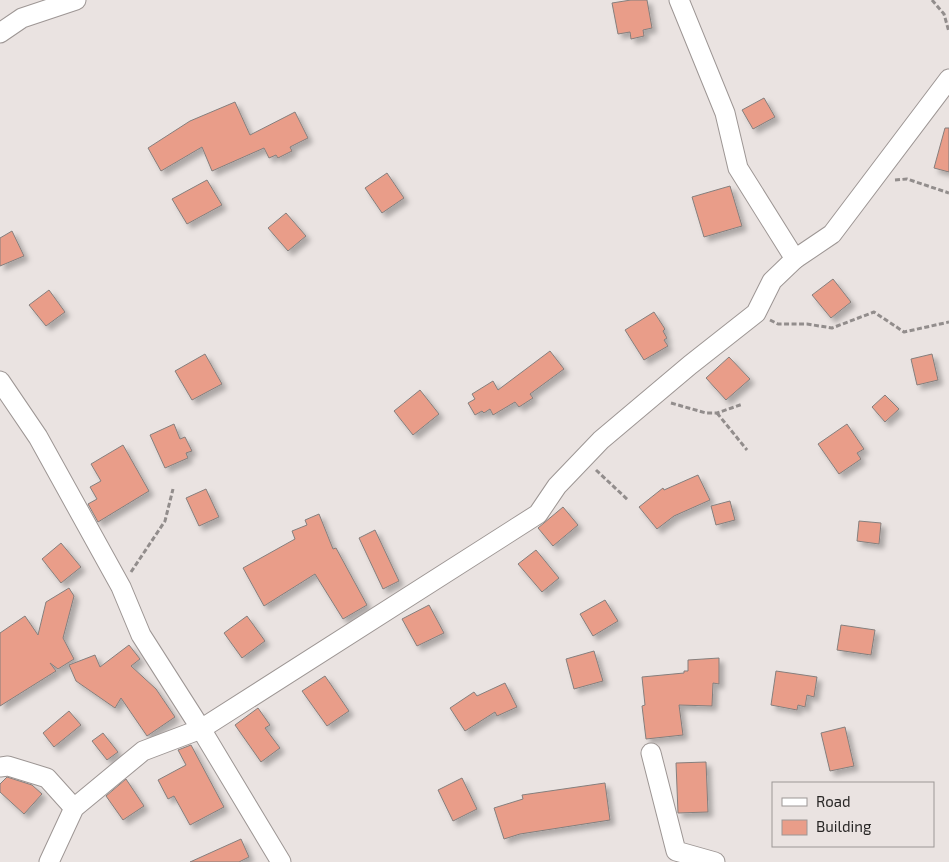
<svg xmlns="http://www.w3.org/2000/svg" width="949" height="862" viewBox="0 0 949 862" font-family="'Exo 2',sans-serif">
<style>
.building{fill:#e99d89;stroke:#857f7d;filter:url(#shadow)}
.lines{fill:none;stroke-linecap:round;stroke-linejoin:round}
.minor-casing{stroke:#9d9694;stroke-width:21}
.path{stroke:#928d8c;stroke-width:3;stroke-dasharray:5 2.5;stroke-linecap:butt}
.minor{stroke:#fff;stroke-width:19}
</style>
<defs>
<filter id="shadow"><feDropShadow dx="4.5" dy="4.5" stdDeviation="2.5" flood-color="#0004"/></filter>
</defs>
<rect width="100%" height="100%" fill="#eae3e1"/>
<!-- building -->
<g class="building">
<path d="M631,0H647L652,28L643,30L644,36L631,39L630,32L618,34L612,3Z"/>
<path d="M764,98L775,117L753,129L742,110Z"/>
<path d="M235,102L250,135L295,112L308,138L290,147L292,151L278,158L276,155L269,158L264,148L212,171L202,147L161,171L148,148L190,121Z"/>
<path d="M945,128H949V172L934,168Z"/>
<path d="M387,173L404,198L382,213L365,188Z"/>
<path d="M207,180L222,205L187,224L172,199Z"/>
<path d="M730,186L742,226L704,237L692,197Z"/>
<path d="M286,213L306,236L288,251L268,228Z"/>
<path d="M12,231L24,256L0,266V238Z"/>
<path d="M833,279L851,302L831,318L812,295Z"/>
<path d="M49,290L65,312L46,326L29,305Z"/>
<path d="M654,312L665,329L663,331L667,338L664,340L668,346L644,360L625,330Z"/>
<path d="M550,351L564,369L530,394L533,398L519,407L515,402L493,415L490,409L484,413L482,411L475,415L468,403L475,399L472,394L493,381L498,390Z"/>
<path d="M205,354L222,384L192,400L175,371Z"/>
<path d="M932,354L938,380L917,385L911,359Z"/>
<path d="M729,357L750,379L726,400L706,378Z"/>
<path d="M420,390L439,414L413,435L394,411Z"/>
<path d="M885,395L899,409L885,422L872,407Z"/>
<path d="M174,424L180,439L185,437L192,451L186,453L188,458L165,468L150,435Z"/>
<path d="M847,424L864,449L857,453L861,459L839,474L818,444Z"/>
<path d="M123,445L149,491L98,522L88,504L97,499L90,487L101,481L91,464Z"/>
<path d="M698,475L710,500L674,516L657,529L639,507L663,488L664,490Z"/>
<path d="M206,489L219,517L199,526L186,498Z"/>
<path d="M730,501L735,520L716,525L711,506Z"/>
<path d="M563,507L578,525L553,546L538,528Z"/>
<path d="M319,514L333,549L336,548L367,605L343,619L315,574L264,606L243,568L295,539L292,531L307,525L305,520Z"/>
<path d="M859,521L881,523L879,544L857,541Z"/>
<path d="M375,530L399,581L383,589L359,538Z"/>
<path d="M61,543L81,567L61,583L42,559Z"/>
<path d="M536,550L559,578L542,592L518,564Z"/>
<path d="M69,588L74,596L63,638L74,659L58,669L50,663L56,671L0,706V633L25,616L38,635L46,602Z"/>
<path d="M605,600L618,621L593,636L580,614Z"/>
<path d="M429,605L444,633L417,646L402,619Z"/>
<path d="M247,616L265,641L242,658L224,633Z"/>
<path d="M841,625L875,630L871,655L837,650Z"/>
<path d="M129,645L140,659L131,666L156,689L175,717L147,736L121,698L115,708L76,681L69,665L95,655L100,667Z"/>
<path d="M594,651L603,681L574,689L566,659Z"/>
<path d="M719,658V684L713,683L712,706L679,705L683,735L646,739L642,706L645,705L642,677L684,673V671H688V660Z"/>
<path d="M776,671L817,677L814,697L807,695L805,707L798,705L797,710L771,705Z"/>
<path d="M325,676L349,711L327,726L302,691Z"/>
<path d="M505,683L517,707L497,716L495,712L465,731L450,708L474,692L477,696Z"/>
<path d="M258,708L270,725L265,728L280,748L261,762L235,725Z"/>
<path d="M69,711L81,725L54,747L43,733Z"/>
<path d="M845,727L854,766L830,771L821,733Z"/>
<path d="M103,733L118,752L107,760L92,741Z"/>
<path d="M191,745L224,807L190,825L174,796L168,799L158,780L186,765L178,750Z"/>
<path d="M706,762L708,812L678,813L676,763Z"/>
<path d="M7,777L32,785L42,794L24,814L0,792V784Z"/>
<path d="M462,778L477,809L453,821L438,790Z"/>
<path d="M126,779L144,806L123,820L106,796Z"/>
<path d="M605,783L610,820L520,834L504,839L494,808L523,799L522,795Z"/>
<path d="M241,839L249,857L239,862H190Z"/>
</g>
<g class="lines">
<!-- minor casing -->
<g class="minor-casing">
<g id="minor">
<path d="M679,0L725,113L738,168L795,259"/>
<path d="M0,33L22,18L76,0"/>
<path d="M0,381L38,437L121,587L141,635L201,729L281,862"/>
<path d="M651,753L676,851L715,862"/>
<path d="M0,767L8,766L47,778L74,808"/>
<path d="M49,862L74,808L143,751L201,729L538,514L557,486L601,440L690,365L756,313L772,281L795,259L832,234L949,79"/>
</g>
</g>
<!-- path -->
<g class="path">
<path d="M932,0L944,14L949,32"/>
<path d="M895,180L907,179L949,193"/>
<path d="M770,320L778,324H807L832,328L874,312L904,332L949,322"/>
<path d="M671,403L706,413H717L743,404"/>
<path d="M717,413L747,450"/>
<path d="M596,470L628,500"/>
<path d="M131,572L165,521L173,489"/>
</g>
<!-- minor -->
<use href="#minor" class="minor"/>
</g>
<!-- legend -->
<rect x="772" y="782" width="162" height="65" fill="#eae3e1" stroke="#9c9796"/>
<rect x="782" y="798" width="25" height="8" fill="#ffffff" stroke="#9c9796"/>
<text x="816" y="807" font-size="15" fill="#282625">Road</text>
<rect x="782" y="820" width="25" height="15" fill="#e99d89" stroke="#9c9796"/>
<text x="816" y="832" font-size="15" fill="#282625">Building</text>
</svg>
